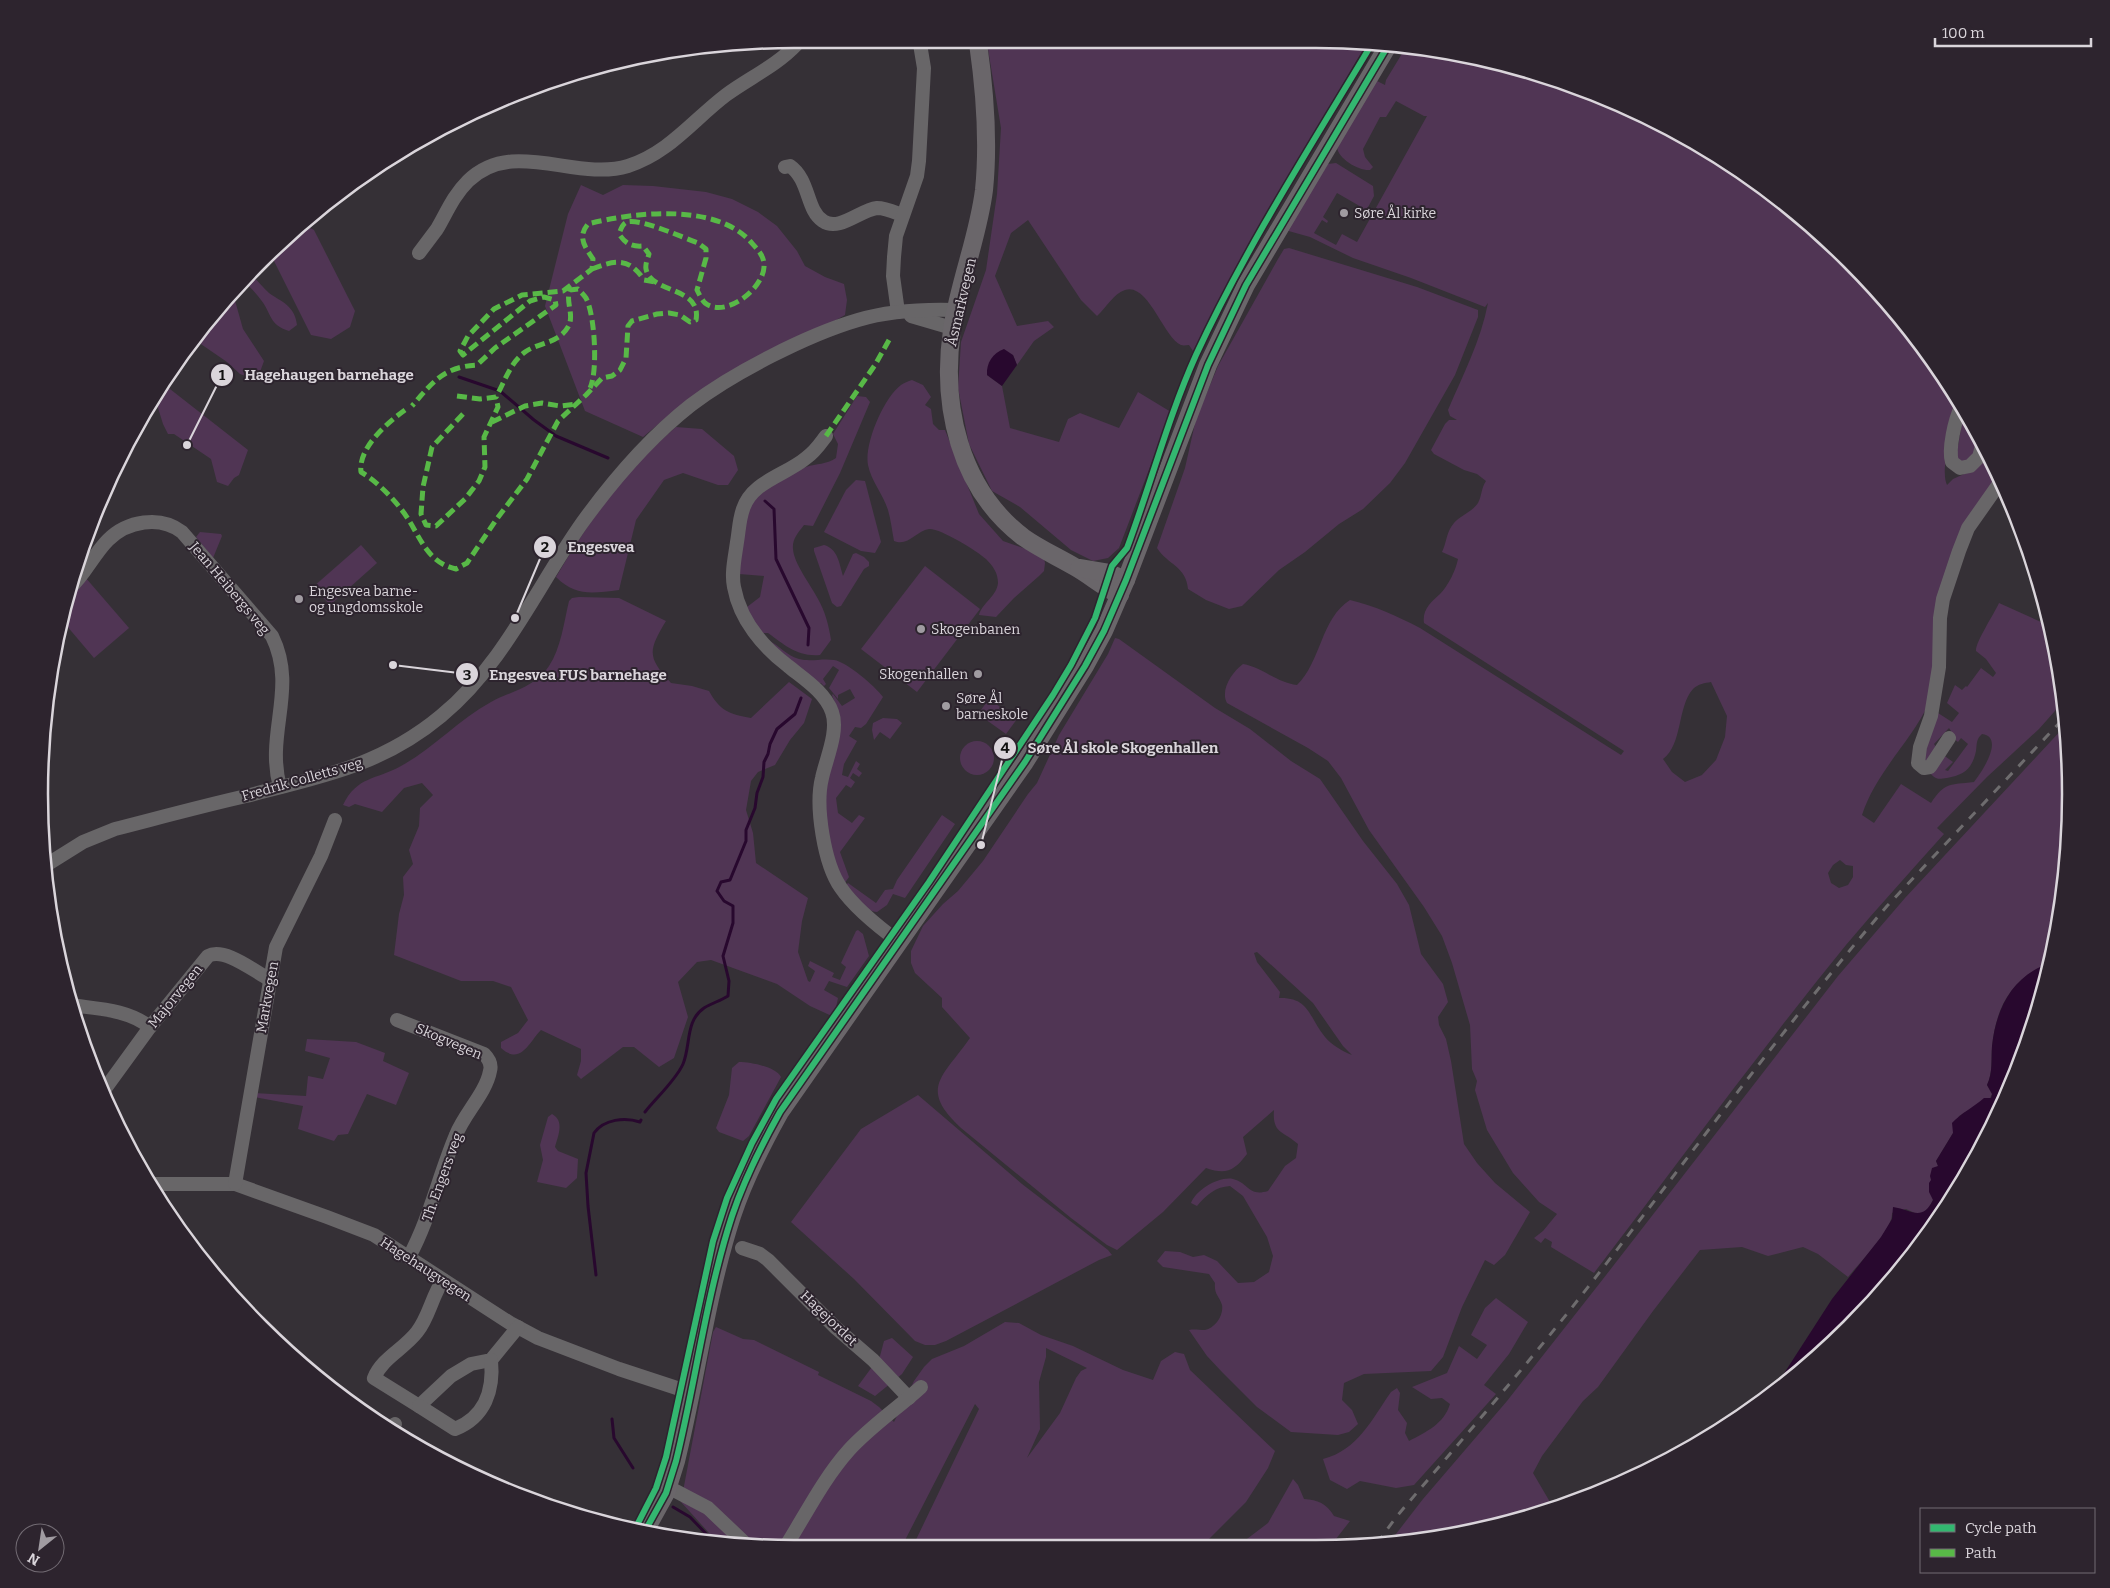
<svg xmlns="http://www.w3.org/2000/svg" width="2110" height="1588" viewBox="0 0 2110 1588" font-family="Bitter,serif">
<style>
.green{fill:#503554;fill-rule:evenodd}
.water{fill:#28082e}
.lines{fill:none;stroke-linecap:round;stroke-linejoin:round}
.stream{stroke:#28082e;stroke-width:3}
.minor{stroke:#686668;stroke-width:14}
.major{stroke:#6a666a;stroke-width:18}
.rail{stroke:#6e6c6e;stroke-width:3;stroke-dasharray:9 9;stroke-linecap:butt}
.quiet{stroke:#58b947;stroke-width:5;stroke-dasharray:10 5;stroke-linecap:butt}
.cycleway-casing{stroke:#2d242e;stroke-width:9}
.cycleway{stroke:#33b770;stroke-width:6}
.poi-dot{fill:#a09ba1;stroke:#2d242e;stroke-width:2}
.labels{text-anchor:middle;stroke-width:4;stroke-linejoin:round;paint-order:stroke}
.poi-label{font-size:14px;fill:#dad5db;stroke:#2d242e;text-anchor:start}
.street-label{font-size:14px;fill:#dad5db;stroke:#2d242e}
.rim{fill:none;stroke:#dad5db;stroke-width:2.5}
.leader{fill:none;stroke:#dad5db;stroke-width:2}
.callout-dot{fill:#dad5db;stroke:#2d242e;stroke-width:2}
.mark-label{font-size:15px;text-anchor:middle;font-weight:bold;fill:#111}
.callout-label{font-size:15px;text-anchor:middle;font-weight:bold;fill:#dad5db;stroke:#2d242e;stroke-width:4;stroke-linejoin:round;paint-order:stroke}
</style>
<rect width="100%" height="100%" fill="#353036"/>
<!-- green -->
<g class="green">
<path d="M1368,41L1241,258L1193,351L1189,345C1186,345 1184,346 1181,345C1164,338 1148,282 1125,290C1114,293 1106,308 1097,316L1081,300L1028,220L1011,233L995,276L1017,326L1048,321L1054,327L1034,341L1017,365L1013,355L987,375L1002,386L1010,428L1059,442L1068,419L1080,413L1119,428L1138,392L1171,412L1119,548L1108,558L1093,561L1071,550L1020,507L992,491L969,444L958,388L961,342L986,270L997,194L1001,128L987,43Z"/>
<path d="M1406,47L1512,65L1650,117L1776,195L1850,260L1944,374L1960,404C1955,422 1939,469 1947,485L1953,479L1973,470L1985,450L1999,477L1962,535L1929,703C1910,743 1876,772 1862,815L1874,823L1901,784L1931,803C1945,782 1949,785 1974,782C1982,772 2005,737 1982,734C1976,739 1977,744 1976,751C1972,770 1963,775 1947,778C1938,779 1936,780 1930,773L1942,754L1953,762L1945,770L1948,771L1968,744L1961,738L1958,742L1948,734L1951,731L1949,728L1934,744L1936,747L1933,762L1922,761L1938,713L1952,722L1959,713L1947,703L1955,685L1962,690L1966,686L1967,687L1981,668L1993,677L1996,673L1986,659L1976,651C1975,643 1994,614 1999,603L2050,626L2057,646L2062,703L2039,729L1987,777L1937,828L1944,834C1911,871 1878,907 1846,945C1759,1052 1678,1163 1594,1273L1551,1247L1552,1242L1545,1238L1541,1243L1534,1238L1543,1231L1557,1214L1539,1202L1513,1173L1487,1130L1475,1090L1477,1081L1472,1069L1470,1025L1452,963L1442,936L1424,907L1369,830L1341,778L1328,761L1308,748L1227,703C1220,690 1232,672 1243,664C1262,667 1277,683 1297,685C1321,662 1321,618 1350,600C1375,606 1397,616 1420,628L1621,755L1624,751L1424,623C1422,610 1431,602 1440,594C1448,586 1456,570 1458,559L1442,552C1447,542 1446,532 1454,523C1461,515 1472,512 1478,503C1482,496 1481,488 1486,481L1477,474L1464,470L1434,454L1431,450L1445,424L1449,420H1457L1450,416L1448,410C1463,375 1481,340 1488,303L1485,307L1411,278L1353,258L1310,237L1285,230L1328,164L1336,163L1373,186L1374,196L1365,213L1362,212L1361,214L1363,208L1337,193L1323,217L1328,221L1327,223L1322,220L1314,233L1336,245L1342,234L1357,242L1427,116H1424L1396,101L1386,117H1380L1363,149L1365,157L1373,167L1370,170C1359,171 1338,159 1337,147L1375,80L1385,85L1386,80ZM1711,682L1727,716L1725,737L1716,760L1702,775L1685,782L1672,772L1663,759C1683,744 1677,707 1693,689C1698,684 1705,683 1711,682ZM1840,860L1846,865L1853,866V877L1848,885L1839,888L1831,883L1828,873L1833,865Z"/>
<path d="M581,185L603,195L623,185L653,186L706,192L732,199L758,212L777,226L797,251L805,266L825,277L844,284L847,300L845,315L674,411L643,437L585,411L545,306L568,214Z"/>
<path d="M300,223L314,230L355,311L350,327L331,339L311,335L273,259L275,247Z"/>
<path d="M1289,248L1417,287L1478,310V317L1455,375L1405,463L1390,483L1363,509L1339,524L1305,552L1279,570L1242,606L1229,609L1206,600L1188,589C1186,566 1168,565 1157,548L1185,468L1196,419L1218,366L1278,259L1284,249Z"/>
<path d="M249,273C256,278 262,287 269,293C282,302 295,306 297,325L289,331C269,325 272,314 261,300C256,293 249,286 242,280Z"/>
<path d="M232,290L243,329L264,361L260,372L251,378L240,374L227,362L195,340L194,337Z"/>
<path d="M912,380L923,385L931,397L925,405L931,409L933,424L939,430H945L979,514L1003,541L1029,550L1044,559L1045,563L1044,571L1039,576L1014,598L996,617L979,615C982,603 997,596 998,583C998,573 993,566 986,559C977,551 940,528 929,529C916,531 908,547 894,541C892,531 891,520 888,510C883,494 871,481 868,465C864,444 884,397 901,385C904,383 908,381 912,380Z"/>
<path d="M161,382L248,450L239,475L234,478L228,486L217,482L211,459L174,434H168L163,424L154,395Z"/>
<path d="M857,396L866,397L870,402L840,473L813,526L804,525C798,533 792,539 793,549C794,564 811,585 818,599C825,611 829,626 831,640L820,655C797,657 785,645 768,633H761L748,612L747,607L760,597L764,576L739,574C741,559 743,520 748,509C756,491 788,473 806,467C817,463 826,465 836,458L838,444L833,434Z"/>
<path d="M1964,411L1980,441L1979,447L1965,463L1956,458Z"/>
<path d="M676,427L702,429L734,456L738,470L728,485H718L683,473L664,480L636,520L619,590C593,593 576,597 556,577C588,522 627,468 676,427Z"/>
<path d="M856,480L865,481L881,542L875,553L861,551L824,532L846,490Z"/>
<path d="M200,532L221,534L222,536L213,558L196,537Z"/>
<path d="M361,545L377,563L330,605L313,587Z"/>
<path d="M824,545C838,549 839,563 843,576L853,554L856,553L864,557L869,562V566L864,569L841,606L837,607L832,603L814,551V548Z"/>
<path d="M925,566L980,609L917,692L861,649Z"/>
<path d="M85,577L129,628L94,658L61,619L67,594Z"/>
<path d="M579,597L619,598L666,621C648,651 647,657 671,683L692,686L709,691C720,711 729,714 751,718L789,682L812,699L804,723L790,740L775,765L758,772L751,781L746,810L753,833L756,863L808,898L802,921L798,952L808,981L810,982L815,971L808,966L810,961L834,973L832,977L840,980L846,967L841,963L856,931L858,930L863,934L869,956L847,987L829,981L824,990L838,998L834,1017L810,1006L777,984L711,960L697,962L678,982L688,1017L674,1058L659,1067L634,1047H623L581,1079L577,1075L581,1061V1049L541,1030C529,1042 521,1066 501,1048V1042L518,1033L528,1020L511,987L493,981H461L394,955L399,914L404,895L403,877L413,864L409,850L419,826L420,808L433,795L422,783L404,788L382,812L355,804L349,807L343,805C357,776 376,780 401,766C433,749 459,719 491,702C511,691 536,687 549,666C561,648 564,622 569,601L572,598Z"/>
<path d="M1115,638L1119,639L1215,708L1250,729L1291,761L1320,779L1363,841L1397,884L1409,905L1421,954L1443,984L1448,1002L1438,1017L1439,1025L1446,1039L1451,1061L1464,1144L1477,1163L1495,1183L1530,1212L1505,1255L1494,1265L1485,1260L1462,1307L1443,1357L1431,1371L1364,1374L1344,1383L1342,1400L1352,1410L1358,1424L1349,1432L1338,1435L1291,1432L1257,1407L1222,1372L1207,1356L1189,1330C1194,1329 1199,1330 1205,1330C1215,1328 1224,1315 1222,1305C1219,1295 1214,1295 1215,1283L1209,1274L1163,1267L1157,1261L1165,1251L1180,1252L1193,1257L1204,1255L1217,1261L1238,1283L1254,1282L1269,1272L1273,1256L1267,1237L1243,1196L1230,1186C1216,1187 1207,1194 1197,1206L1191,1203C1196,1190 1219,1176 1233,1179C1249,1183 1248,1197 1268,1191L1285,1166L1296,1158L1298,1144C1284,1131 1272,1134 1274,1110L1243,1137L1247,1154C1234,1171 1226,1175 1206,1168L1163,1212L1117,1250L1107,1245L1071,1218L961,1128C918,1088 943,1077 970,1038L942,1007V998L915,973L911,963V951L923,926L943,904L958,891L983,861L1028,794L1037,783L1059,735L1108,654ZM1257,952L1313,1003L1343,1046L1352,1055C1342,1051 1332,1045 1325,1037C1309,1018 1310,997 1279,998L1280,992L1257,962L1254,953Z"/>
<path d="M769,641C779,645 787,656 799,659C811,662 822,658 834,660C847,662 875,686 883,697L866,724L861,728L855,727L849,736L857,741L844,764L842,775L848,777L856,761L860,764L857,769L862,773L859,777L853,773L850,778L855,782L851,788L846,785L836,798L838,813L852,823L859,815L865,818L840,852L849,877L844,884L833,858L824,811L836,706L832,695L833,694L842,706L855,698L850,689L838,695V699L829,688L839,670L833,666L823,679L826,684L824,686L821,683L817,684Z"/>
<path d="M989,699L1017,719L1006,734L978,714Z"/>
<path d="M883,718L897,719L902,723L890,739L880,732L874,740L872,730L873,723Z"/>
<path d="M2065,726L2071,794L2057,941L2050,963C2012,978 1996,1006 1992,1047C1991,1060 1993,1072 1987,1085L1992,1094L1990,1098L1959,1116L1953,1133L1936,1161L1938,1166L1931,1181L1933,1200L1928,1209L1923,1213L1917,1214L1906,1209L1892,1213C1893,1230 1859,1263 1848,1277L1818,1254L1803,1247L1768,1256L1742,1247L1700,1250L1653,1311L1598,1387L1583,1401L1542,1456L1533,1473L1550,1502L1549,1511L1414,1543H1389L1423,1499L1507,1401L1603,1279L1838,976L1905,898Z"/>
<circle cx="977" cy="758" r="17"/>
<path d="M942,815L955,824L905,898L893,894L887,905L877,912C864,911 853,894 846,885L848,883L876,903L885,890L893,889L897,880Z"/>
<path d="M307,1039L356,1042L385,1053L383,1061L409,1073L396,1105L367,1094L348,1134L338,1135L334,1141L298,1129L303,1106L254,1097V1093L306,1096L308,1076L323,1079L330,1058L305,1051Z"/>
<path d="M739,1062C751,1062 776,1067 781,1077L749,1136L743,1141L719,1132L716,1128L729,1095L732,1068Z"/>
<path d="M918,1095L1022,1184L1108,1250L1112,1255L1099,1260L946,1341L935,1345H925L915,1341L854,1279L791,1222L861,1129Z"/>
<path d="M552,1114C565,1121 558,1136 555,1147L558,1151L578,1159L577,1178L566,1188L537,1182L543,1160L540,1145L548,1117Z"/>
<path d="M1496,1298L1528,1322L1509,1354L1484,1385L1496,1394L1414,1485L1396,1488L1360,1481L1347,1489L1330,1480L1323,1459C1358,1450 1372,1419 1391,1392L1397,1388L1400,1393L1398,1410L1407,1423L1405,1433L1409,1441C1426,1432 1444,1424 1450,1404L1442,1398L1431,1399L1412,1387L1447,1373L1459,1346L1477,1359L1487,1345L1471,1335L1485,1308Z"/>
<path d="M1005,1322L1019,1323L1041,1335L1073,1346L1123,1370L1153,1380L1161,1361L1175,1352L1184,1354L1190,1370L1275,1451L1268,1468L1246,1502L1203,1545L912,1548L979,1409L975,1404L901,1548L794,1549L719,1544L681,1502L713,1332L716,1327L743,1339L754,1340L819,1372L818,1375L871,1401L879,1407L894,1422L914,1381L924,1367L932,1359L964,1346ZM1046,1348L1087,1368L1081,1371L1076,1378L1060,1413L1027,1458L1040,1429L1039,1382L1046,1357Z"/>
<path d="M892,1338L913,1357L902,1374L875,1396L858,1386L880,1356L884,1341Z"/>
<path d="M1293,1479L1298,1485L1304,1499C1318,1500 1326,1503 1334,1516L1350,1521L1332,1544L1239,1545L1268,1523Z"/>
</g>
<!-- water -->
<g class="water">
<path d="M1004,349L1013,355L1017,365L1002,386L987,375C986,363 993,353 1004,349Z"/>
<path d="M2050,963L2014,1083L1944,1213L1850,1328L1772,1392L1832,1299L1881,1237L1892,1219L1893,1207C1912,1210 1922,1222 1933,1200L1929,1192V1183L1931,1180L1930,1176L1932,1168L1938,1166L1936,1161L1953,1133L1952,1123C1961,1113 1974,1107 1984,1098H1991L1992,1094L1987,1085C1993,1072 1991,1060 1992,1046C1996,1008 2013,975 2050,963Z"/>
</g>
<g class="lines">
<!-- stream -->
<g class="stream">
<path d="M459,377L500,391L534,420L556,436L608,458"/>
<path d="M765,501L774,509L776,559L809,628L808,645"/>
<path d="M645,1112C656,1098 676,1080 683,1064C691,1045 685,1021 704,1008C712,1003 720,1001 728,996L729,981L723,956L733,923V906L724,901L717,891L721,882L730,880L746,841V830L755,808L757,793L763,777L764,762L768,754L770,744L777,729L795,714L801,698"/>
<path d="M596,1275L588,1206L586,1173L594,1133C604,1119 625,1117 640,1122L641,1120"/>
<path d="M612,1419L614,1438L633,1468"/>
<path d="M673,1507L690,1517L716,1544"/>
</g>
<!-- minor -->
<g class="minor">
<path d="M785,167L790,166C810,180 806,210 823,221C839,232 860,210 877,208C886,208 894,212 902,215"/>
<path d="M419,253C425,245 431,237 437,229C447,212 453,196 468,181C513,137 575,182 628,166C669,153 693,120 726,95C749,78 776,66 796,45"/>
<path d="M898,312L893,276L894,257L896,236L917,176L919,161L924,68L920,44"/>
<path d="M911,316L952,328"/>
<path d="M1961,407C1955,420 1948,449 1952,462L1960,468L1970,466L1979,457L1982,446"/>
<path d="M826,436C820,444 815,452 806,458C786,475 752,481 743,509C739,520 739,531 737,542C735,557 731,573 734,587C740,620 763,647 788,666C804,679 825,692 832,712C839,731 826,759 822,778C815,806 824,864 841,888C854,907 880,928 899,942"/>
<path d="M69,589C85,575 93,555 108,540C127,521 160,515 182,532L272,636C298,689 265,733 280,787"/>
<path d="M1949,738L1930,767L1924,768L1918,763L1920,747L1931,716L1939,667L1940,618L1943,599L1959,551L1968,528L2001,481"/>
<path d="M43,867L83,842L115,829C158,818 202,806 246,796C320,777 381,766 441,716C504,664 536,588 582,523C613,480 649,438 691,405C733,373 807,335 858,320C888,311 924,309 956,310"/>
<path d="M70,1005C98,1009 127,1009 150,1027"/>
<path d="M397,1020L484,1054C488,1058 492,1064 490,1071C486,1093 464,1114 456,1135C439,1175 430,1218 409,1257"/>
<path d="M102,1093L150,1027L208,956C224,947 254,971 269,979"/>
<path d="M149,1184H235L327,1217L374,1235L510,1323L538,1338L619,1369L692,1393"/>
<path d="M235,1184L276,947L321,856L335,820"/>
<path d="M742,1248L760,1254L768,1260L836,1328L873,1360L909,1398"/>
<path d="M443,1280C432,1296 429,1317 417,1332C404,1349 382,1358 374,1378L419,1406L451,1376L471,1364L491,1360L518,1327"/>
<path d="M419,1406L455,1429C485,1417 494,1390 491,1360"/>
<path d="M391,1431L395,1424"/>
<path d="M668,1487L708,1508L748,1546"/>
<path d="M784,1549C805,1516 823,1479 849,1450C871,1426 898,1408 921,1387"/>
</g>
<!-- major -->
<g class="major">
<path d="M978,43C985,92 989,141 984,190C978,238 959,282 952,330C941,405 959,488 1023,537C1040,549 1058,557 1075,567C1091,576 1104,588 1120,595"/>
<path d="M1079,568L1109,573L1126,580"/>
<path d="M645,1531L666,1493L676,1461C696,1380 706,1296 732,1216C744,1180 761,1146 780,1112L1025,762L1085,666L1104,631L1126,580L1208,365L1246,285L1389,44"/>
</g>
<!-- rail -->
<path class="rail" d="M1377,1543L1397,1516C1459,1443 1522,1371 1581,1296C1683,1166 1780,1031 1887,906L2064,718"/>
<!-- quiet -->
<g class="quiet">
<path d="M592,269C615,260 629,257 644,280L655,282"/>
<path d="M457,396L480,399L496,397C505,381 510,363 525,352C539,342 558,344 568,327C575,315 565,302 570,290L578,289C581,292 584,295 586,298C595,315 598,372 590,388"/>
<path d="M405,410C387,423 358,448 361,472C376,481 390,495 401,509C419,531 424,562 456,569L467,563L496,520L527,479L558,421L586,395L602,378L612,376L620,370L626,358L628,326L632,321L657,314L669,313L680,315L690,322L696,320C702,286 651,294 646,269C645,264 648,258 649,254L643,246C631,247 625,243 619,234C621,229 622,224 627,222C640,218 684,238 698,243L706,249V258L697,290C699,294 702,300 705,303C725,319 763,289 764,267C765,256 757,249 750,241C715,203 634,212 588,224C577,237 585,247 593,259L592,269L563,291L522,295L494,309L468,336L460,351L463,355L530,301L544,297L555,300L556,305L495,348L477,365C443,367 433,382 412,406"/>
<path d="M463,414L432,447L423,487L421,514L426,525L436,526L465,499L479,481L485,467L484,437L498,407L496,397"/>
<path d="M492,422L525,406L542,403L560,406L577,404"/>
<path d="M826,436L875,365L889,340"/>
</g>
<!-- cycleway casing -->
<g class="cycleway-casing">
<g id="cycleway">
<path d="M635,1529L656,1488L666,1457L713,1241L727,1198L752,1143L776,1099L929,882L1053,695L1071,665L1095,618L1112,566L1127,548C1151,484 1168,417 1196,355C1246,247 1312,144 1373,42"/>
<path d="M645,1531L666,1493L676,1461C696,1380 706,1296 732,1216C744,1180 761,1146 780,1112L1025,762L1085,666L1104,631L1126,580L1208,365L1246,285L1389,44"/>
</g>
</g>
<!-- cycleway -->
<use href="#cycleway" class="cycleway"/>
</g>
<!-- markers -->
<g class="poi-dot">
<circle cx="1344" cy="213" r="5"/>
<circle cx="299" cy="599" r="5"/>
<circle cx="921" cy="629" r="5"/>
<circle cx="978" cy="674" r="5"/>
<circle cx="946" cy="706" r="5"/>
</g>
<g class="labels">
<!-- poi labels -->
<g class="poi-label">
<text x="1354" y="218">Søre Ål kirke</text>
<text x="309" y="596">Engesvea barne-<tspan x="309" dy="16">og ungdomsskole</tspan></text>
<text x="931" y="634">Skogenbanen</text>
<text x="968" y="679" text-anchor="end">Skogenhallen</text>
<text x="956" y="703">Søre Ål<tspan x="956" dy="16">barneskole</tspan></text>
</g>
<!-- street labels -->
<g class="street-label">
<text transform="translate(961 302) rotate(-77)" y="5">Åsmarkvegen</text>
<text transform="translate(230 588) rotate(50)" y="5">Jean Heibergs veg</text>
<text transform="translate(302 779) rotate(-16)" y="5">Fredrik Colletts veg</text>
<text transform="translate(175 996) rotate(-51)" y="5">Majorvegen</text>
<text transform="translate(267 997) rotate(-80)" y="5">Markvegen</text>
<text transform="translate(449 1041) rotate(23)" y="5">Skogvegen</text>
<text transform="translate(442 1177) rotate(-70)" y="5">Th. Engers veg</text>
<text transform="translate(426 1269) rotate(33)" y="5">Hagehaugvegen</text>
<text transform="translate(829 1318) rotate(44)" y="5">Hagejordet</text>
</g>
</g>
<!-- crop -->
<path d="M0 0H2110V1588H0ZM794 48H1316A746 746 0 0 1 2062 794V794A746 746 0 0 1 1316 1540H794A746 746 0 0 1 48 794V794A746 746 0 0 1 794 48Z" fill="#2d242e" fill-rule="evenodd"/>
<path class="rim" d="M794 48H1316A746 746 0 0 1 2062 794V794A746 746 0 0 1 1316 1540H794A746 746 0 0 1 48 794V794A746 746 0 0 1 794 48Z"/>
<!-- callouts -->
<path class="leader" d="M187 445L222 375M515 618L545 547M393 665L467 674M981 845L1005 748"/>
<g class="callout-dot">
<circle cx="187" cy="445" r="5"/>
<circle cx="515" cy="618" r="5"/>
<circle cx="393" cy="665" r="5"/>
<circle cx="981" cy="845" r="5"/>
<circle cx="222" cy="375" r="12"/>
<circle cx="545" cy="547" r="12"/>
<circle cx="467" cy="674" r="12"/>
<circle cx="1005" cy="748" r="12"/>
</g>
<g class="mark-label">
<text x="222" y="380">1</text>
<text x="545" y="552">2</text>
<text x="467" y="680">3</text>
<text x="1005" y="753">4</text>
</g>
<g class="callout-label">
<text x="329" y="380">Hagehaugen barnehage</text>
<text x="601" y="552">Engesvea</text>
<text x="578" y="680">Engesvea FUS barnehage</text>
<text x="1123" y="753">Søre Ål skole Skogenhallen</text>
</g>
<!-- legend -->
<rect x="1920" y="1508" width="175" height="65" fill="#2d242e" stroke="#726b73"/>
<rect x="1930" y="1524" width="25" height="8" fill="#33b770" stroke="#726b73"/>
<text x="1965" y="1533" font-size="15" fill="#dad5db">Cycle path</text>
<rect x="1930" y="1549" width="25" height="8" fill="#58b947" stroke="#726b73"/>
<text x="1965" y="1558" font-size="15" fill="#dad5db">Path</text>
<!-- north arrow -->
<g transform="translate(40 1548) rotate(210)"><circle r="24" fill="#2d242e" stroke="#726b73"/>
<path d="M0-4L9 19L0 12L-9 19Z" fill="#a09ba1"/>
<text y="-8" font-size="14" font-weight="bold" text-anchor="middle" fill="#dad5db">N</text>
</g>
<!-- scale -->
<path d="M1935 38v8h156v-8" fill="none" stroke="#dad5db" stroke-width="2.5"/>
<text x="1942" y="38" font-size="15" fill="#dad5db" stroke="#2d242e" stroke-width="4" paint-order="stroke">100 m</text>
</svg>
